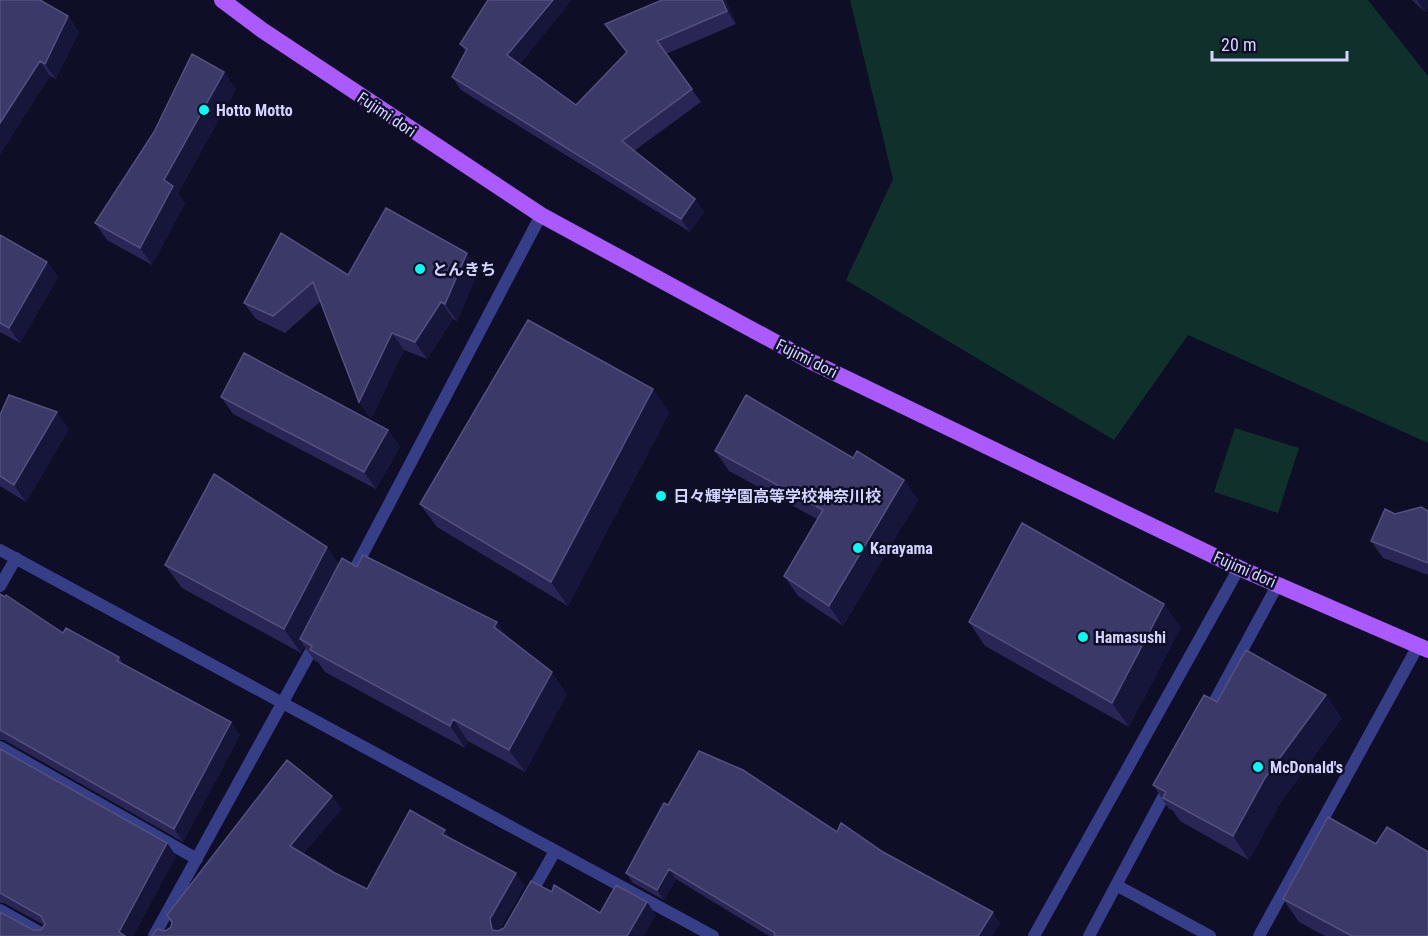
<svg xmlns="http://www.w3.org/2000/svg" width="1428" height="936" font-family="'Roboto Condensed','Noto Sans JP',sans-serif">
<style>
.green{fill:#10302b}
.lines{fill:none;stroke-linecap:round;stroke-linejoin:round}
.service{stroke:#363e87;stroke-width:12}
.minor{stroke:#363e87;stroke-width:12}
.primary{stroke:#aa5aff;stroke-width:16}
.wall{fill:#292655}
.shaded-wall{fill:#16153a}
.building{fill:#3b3967;stroke:#53517f;stroke-width:1.5}
.poi-dot{fill:#00fef3;stroke:#0e0e26;stroke-width:2}
.labels{text-anchor:middle;stroke-width:5;stroke-linejoin:round;paint-order:stroke}
.poi-label{font-size:16px;font-weight:bold;fill:#d3d4ff;stroke:#0e0e26;text-anchor:start}
.street-label{font-size:16px;fill:#d3d4ff;stroke:#0e0e26}
</style>
<rect width="100%" height="100%" fill="#0e0e26"/>
<path class="green" d="M 850,0 L 1368,0 L 1428,76 L 1428,443 L 1188,335 L 1114,440 L 846,280 L 893,179 Z
M 1235,428 L 1299,448 L 1278,513 L 1214,492 Z"/>
<g class="lines">
<path class="service" d="M 0,586 L 16,558
M 1207,715 L 1278,584
M 0,747 L 197,859
M 1116,885 L 1210,936
M 529,897 L 555,851
M 0,910 L 46,936
M 1089,936 L 1169,786
M 1259,936 L 1418,646"/>
<path class="minor" d="M 0,550 L 713,936
M 349,580 L 541,215
M 154,936 L 317,640
M 1034,936 L 1239,568"/>
<path class="primary" d="M 222,0 L 262,30 L 541,215 L 810,361 L 1239,568 L 1428,650"/>
</g>
<path class="wall" d="M 0,0 L 68,16 L 79,32 L 56,79 L 50,76 L 0,154 Z
M 726,0 L 736,24 L 666,54 L 701,102 L 634,151 L 695,199 L 704,212 L 690,232 L 461,90 L 452,77 L 466,52 L 460,44 L 520,64 L 576,105 L 627,53 L 605,24 Z
M 1412,0 L 1428,0 L 1425,12 Z
M 224,72 L 236,89 L 178,193 L 185,203 L 152,265 L 107,240 L 95,223 Z
M 281,233 L 348,275 L 467,253 L 479,270 L 457,321 L 453,319 L 427,359 L 404,350 L 371,419 L 359,402 L 320,302 L 285,333 L 256,319 L 244,303 Z
M 0,235 L 47,262 L 58,277 L 20,343 L 0,332 Z
M 653,389 L 669,413 L 568,606 L 437,527 L 420,504 Z
M 221,397 L 388,430 L 400,447 L 376,489 L 233,414 Z
M 0,415 L 69,429 L 26,502 L 0,486 Z
M 715,451 L 853,458 L 904,480 L 918,500 L 843,626 L 798,596 L 784,576 L 817,519 L 729,471 Z
M 1428,511 L 1428,575 L 1383,558 L 1371,541 L 1395,514 Z
M 339,564 L 357,567 L 497,622 L 507,637 L 567,694 L 525,772 L 468,741 L 465,748 L 325,672 L 318,662 L 315,661 L 304,646 L 301,653 L 182,588 L 165,565 Z
M 0,594 L 63,633 L 119,657 L 123,664 L 240,735 L 183,842 L 4,740 L 0,740 Z
M 969,622 L 1181,627 L 1129,727 L 985,646 Z
M 1217,702 L 1342,718 L 1281,802 L 1249,860 L 1180,821 L 1172,810 L 1169,809 L 1153,785 Z
M 0,749 L 167,843 L 176,856 L 133,936 L 33,930 L 41,930 L 44,925 L 4,903 L 0,903 Z
M 668,805 L 837,832 L 883,852 L 1000,923 L 992,936 L 769,936 L 676,879 L 664,900 L 633,883 L 626,873 Z
M 1283,899 L 1428,936 L 1325,936 L 1299,922 Z"/>
<path class="shaded-wall" d="M 553,0 L 572,0 L 517,68 L 507,55 Z
M 722,0 L 726,0 L 736,24 L 727,11 Z
M 1417,0 L 1428,0 L 1428,8 L 1425,12 Z
M 68,16 L 79,32 L 56,79 L 45,64 Z
M 40,61 L 50,76 L 0,154 L 0,123 Z
M 224,72 L 236,89 L 178,193 L 185,203 L 152,265 L 140,248 L 164,180 Z
M 695,199 L 704,212 L 690,232 L 681,219 Z
M 467,253 L 479,270 L 457,321 L 445,304 Z
M 47,262 L 58,277 L 20,343 L 9,328 Z
M 441,302 L 453,319 L 427,359 L 415,342 Z
M 392,333 L 404,350 L 371,419 L 359,402 Z
M 653,389 L 669,413 L 568,606 L 551,582 Z
M 57,412 L 69,429 L 26,502 L 14,485 Z
M 388,430 L 400,447 L 376,489 L 364,472 Z
M 904,480 L 918,500 L 843,626 L 829,606 Z
M 327,547 L 344,571 L 300,639 L 304,646 L 301,653 L 284,629 Z
M 1164,604 L 1181,627 L 1129,727 L 1112,703 Z
M 497,622 L 512,644 L 494,627 Z
M 552,672 L 567,694 L 525,772 L 509,750 Z
M 1326,695 L 1342,718 L 1281,802 L 1249,860 L 1233,836 L 1265,778 Z
M 453,719 L 468,741 L 465,748 L 450,726 Z
M 231,722 L 240,735 L 183,842 L 174,829 Z
M 332,796 L 342,809 L 299,859 L 290,846 Z
M 445,830 L 454,843 L 442,834 Z
M 167,843 L 176,856 L 133,936 L 122,936 L 119,932 Z
M 669,869 L 676,879 L 664,900 L 657,890 Z
M 516,873 L 525,886 L 499,932 L 492,930 L 490,919 Z
M 647,902 L 656,915 L 644,936 L 627,936 Z
M 993,912 L 1000,923 L 992,936 L 978,936 Z"/>
<path class="building" d="M 0,0 L 40,0 L 68,16 L 45,64 L 40,61 L 0,123 Z
M 488,0 L 553,0 L 507,55 L 576,105 L 627,52 L 605,24 L 662,0 L 722,0 L 727,11 L 657,41 L 692,89 L 622,141 L 695,199 L 681,219 L 452,77 L 467,49 L 460,44 Z
M 192,54 L 224,72 L 164,180 L 173,186 L 140,248 L 95,223 L 154,132 Z
M 386,208 L 467,253 L 445,304 L 441,302 L 415,342 L 392,333 L 359,402 L 313,282 L 273,316 L 244,303 L 281,233 L 348,275 Z
M 0,235 L 47,262 L 9,328 L 0,323 Z
M 528,320 L 653,389 L 551,582 L 420,504 Z
M 244,353 L 388,430 L 364,472 L 221,397 Z
M 9,395 L 57,412 L 14,485 L 0,476 L 0,415 Z
M 746,395 L 853,458 L 857,451 L 904,480 L 829,606 L 784,576 L 823,510 L 715,451 Z
M 214,474 L 327,547 L 284,629 L 165,565 Z
M 1421,507 L 1428,511 L 1428,563 L 1371,541 L 1385,509 L 1395,514 Z
M 1022,523 L 1164,604 L 1112,703 L 969,622 Z
M 363,555 L 497,622 L 494,627 L 552,672 L 509,750 L 453,719 L 450,726 L 310,650 L 312,646 L 300,639 L 342,558 L 357,567 Z
M 0,594 L 5,597 L 6,595 L 63,633 L 66,628 L 119,657 L 117,661 L 231,722 L 174,829 L 0,730 Z
M 1246,650 L 1326,695 L 1265,778 L 1233,836 L 1163,798 L 1166,792 L 1153,785 L 1204,695 L 1217,702 Z
M 0,749 L 167,843 L 119,932 L 125,936 L 0,936 L 0,912 L 33,930 L 41,930 L 45,924 L 41,916 L 0,893 Z
M 699,751 L 743,770 L 837,832 L 841,823 L 883,852 L 993,912 L 978,936 L 774,936 L 775,933 L 669,869 L 657,890 L 626,873 L 664,803 L 668,805 Z
M 287,760 L 332,796 L 290,846 L 335,873 L 367,889 L 410,810 L 445,830 L 442,834 L 516,873 L 490,919 L 492,930 L 498,931 L 504,928 L 531,881 L 552,892 L 554,885 L 600,913 L 616,885 L 647,902 L 627,936 L 152,936 L 157,929 L 165,931 L 171,927 L 172,922 L 167,915 Z
M 1328,817 L 1376,844 L 1387,827 L 1428,852 L 1428,936 L 1352,936 L 1283,899 Z"/>
<g class="poi-dot">
<circle cx="204" cy="110" r="6"/>
<circle cx="420" cy="269" r="6"/>
<circle cx="661" cy="496" r="6"/>
<circle cx="858" cy="548" r="6"/>
<circle cx="1083" cy="637" r="6"/>
<circle cx="1258" cy="767" r="6"/>
</g>
<g class="labels">
<g class="poi-label">
<text x="216" y="116">Hotto Motto</text>
<text x="432" y="275">とんきち</text>
<text x="673" y="502">日々輝学園高等学校神奈川校</text>
<text x="870" y="554">Karayama</text>
<text x="1095" y="643">Hamasushi</text>
<text x="1270" y="773">McDonald's</text>
</g>
<g class="street-label">
<text transform="translate(387 114) rotate(34)" y="6">Fujimi dori</text>
<text transform="translate(807 358) rotate(27)" y="6">Fujimi dori</text>
<text transform="translate(1245 569) rotate(24)" y="6">Fujimi dori</text>
</g>
</g>
<path d="M1212 51v9h135v-9" fill="none" stroke="#d3d4ff" stroke-width="3"/>
<text x="1221" y="51" font-size="18" fill="#d3d4ff" stroke="#0e0e26" stroke-width="4.5" paint-order="stroke">20 m</text>
</svg>
